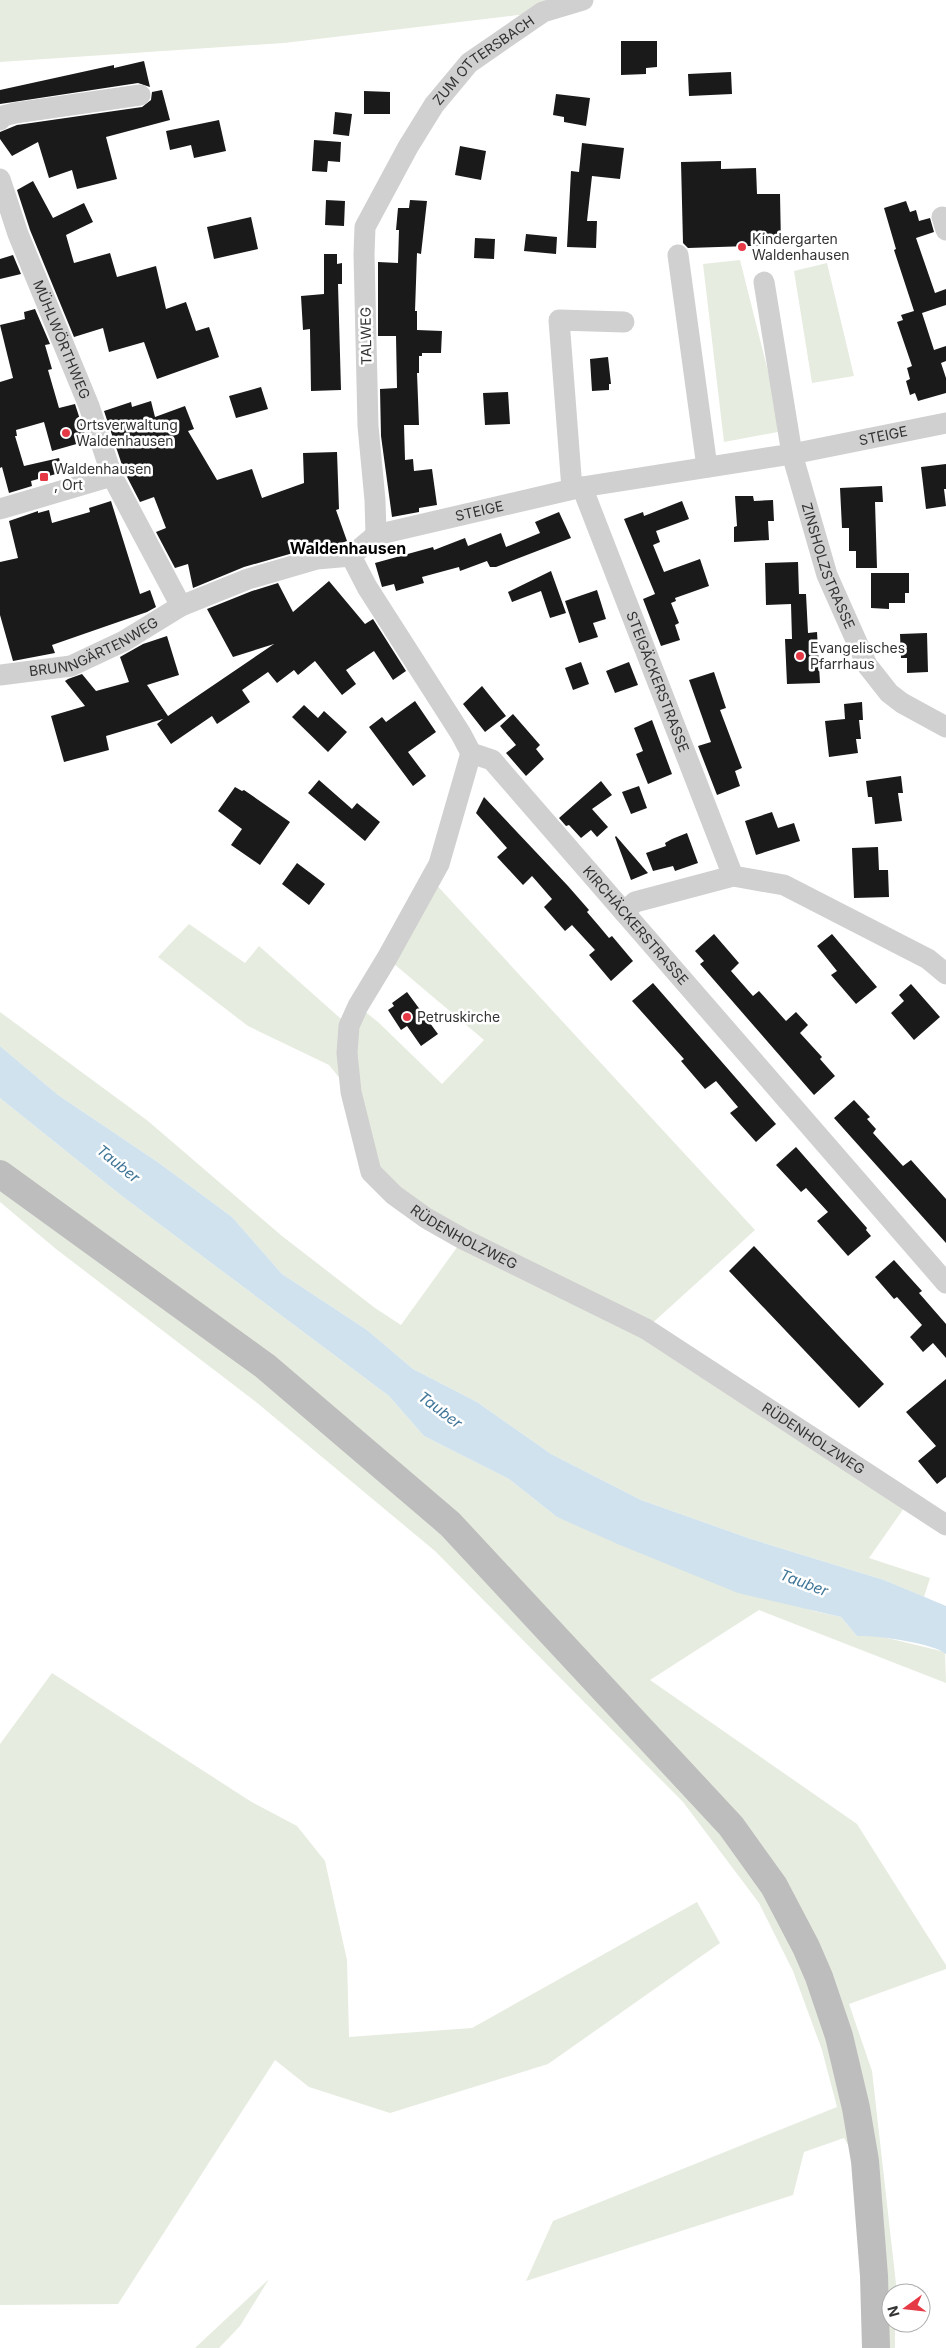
<svg xmlns="http://www.w3.org/2000/svg" width="946" height="2348" font-family="Inter,sans-serif">
<style>
.green{fill:#e6ecdf}
.water{fill:#cfe2ee}
.building{fill:#1a1a1a}
.lines{fill:none;stroke-linecap:round;stroke-linejoin:round}
.minor{stroke:#d0d0d0;stroke-width:21}
.secondary{stroke:#bdbdbd;stroke-width:28}
.poi-dot{fill:#e63946;stroke:#fff;stroke-width:2}
.labels{text-anchor:middle;stroke-width:5;stroke-linejoin:round;paint-order:stroke}
.street-label{font-size:14px;fill:#333;stroke:#fff}
.poi-label{font-size:14px;fill:#333;stroke:#fff;text-anchor:start}
.water-label{font-size:15px;font-style:italic;fill:#3f7597;stroke:#fff}
.quarter-label{font-size:16px;font-weight:bold;fill:#000;stroke:#fff}
</style>
<rect width="100%" height="100%" fill="#fff"/>
<path class="green" d="M 0,0 L 583,0 L 543,12 L 284,43 L 0,62 Z
M 740,260 L 783,431 L 724,442 L 703,264 Z
M 827,263 L 854,376 L 812,383 L 794,271 Z
M 431,879 L 755,1230 L 647,1328 L 909,1501 L 869,1558 L 930,1578 L 924,1597 L 884,1580 L 751,1539 L 641,1500 L 551,1454 L 477,1402 L 413,1369 L 367,1330 L 282,1274 L 232,1217 L 159,1163 L 58,1095 L 0,1046 L 0,1012 L 148,1121 L 282,1236 L 375,1308 L 401,1325 L 463,1239 L 371,1172 L 351,1092 L 329,1065 L 248,1026 L 158,957 L 189,924 L 245,963 L 259,946 L 349,1026 L 358,1006 L 378,1022 L 442,1084 L 484,1040 L 387,958 Z
M 0,1098 L 122,1196 L 389,1396 L 424,1436 L 509,1479 L 557,1517 L 814,1611 L 841,1617 L 857,1636 L 875,1635 L 945,1652 L 946,1683 L 759,1610 L 650,1680 L 857,1824 L 946,1965 L 946,1969 L 849,2004 L 872,2071 L 896,2284 L 896,2293 L 891,2293 L 891,2323 L 895,2323 L 895,2348 L 868,2348 L 858,2161 L 844,2138 L 804,2152 L 793,2195 L 526,2281 L 553,2221 L 837,2107 L 822,2050 L 793,1971 L 759,1903 L 683,1802 L 435,1551 L 256,1402 L 56,1249 L 0,1202 Z
M 52,1673 L 250,1801 L 297,1826 L 325,1861 L 347,1960 L 349,2037 L 472,2028 L 697,1902 L 720,1943 L 548,2064 L 390,2113 L 309,2087 L 275,2060 L 118,2304 L 0,2305 L 0,1744 Z
M 269,2279 L 240,2326 L 219,2348 L 195,2348 Z"/>
<path class="water" d="M 0,1046 L 58,1095 L 159,1163 L 232,1217 L 282,1274 L 367,1330 L 413,1369 L 477,1402 L 551,1454 L 641,1500 L 751,1539 L 884,1580 L 946,1606 L 946,1654 C 934,1643 875,1635 857,1636 L 841,1617 L 738,1593 L 620,1545 L 557,1517 L 509,1479 L 424,1436 L 389,1396 L 122,1196 L 0,1098 Z"/>
<path class="building" d="M 621,41 L 657,41 L 657,67 L 646,68 L 646,74 L 621,75 Z
M 144,61 L 150,87 L 138,83 L 0,104 L 0,90 L 114,65 L 114,68 Z
M 731,72 L 732,94 L 689,96 L 688,74 Z
M 162,90 L 170,120 L 106,137 L 117,179 L 77,189 L 72,170 L 49,178 L 38,142 L 12,156 L 0,139 L 0,132 L 17,125 L 142,107 L 151,100 L 152,92 Z
M 364,91 L 390,92 L 390,114 L 364,114 Z
M 556,94 L 590,98 L 586,126 L 564,122 L 564,117 L 553,115 Z
M 335,112 L 352,114 L 349,136 L 333,134 Z
M 219,120 L 226,151 L 194,158 L 191,145 L 170,150 L 166,131 Z
M 314,140 L 341,142 L 340,162 L 328,161 L 327,172 L 312,171 Z
M 582,143 L 624,148 L 620,179 L 592,176 L 587,221 L 597,221 L 596,248 L 567,247 L 571,171 L 579,172 Z
M 460,146 L 486,151 L 481,180 L 455,175 Z
M 721,161 L 721,169 L 756,168 L 757,194 L 780,194 L 781,245 L 688,248 L 683,243 L 681,162 Z
M 33,181 L 53,218 L 84,203 L 93,222 L 66,235 L 74,263 L 110,253 L 117,277 L 156,266 L 166,309 L 186,302 L 196,331 L 209,327 L 219,357 L 157,379 L 144,342 L 109,352 L 103,328 L 74,337 L 30,230 L 17,190 Z
M 326,200 L 345,201 L 344,226 L 325,225 Z
M 410,200 L 427,201 L 421,254 L 417,253 L 415,311 L 417,311 L 417,330 L 442,331 L 441,353 L 422,353 L 422,356 L 419,356 L 419,373 L 417,373 L 419,425 L 404,425 L 405,460 L 413,459 L 414,471 L 432,469 L 437,505 L 419,508 L 419,512 L 392,517 L 381,436 L 380,389 L 397,388 L 396,336 L 378,336 L 378,262 L 398,263 L 399,230 L 396,230 L 398,208 L 409,208 Z
M 906,201 L 910,212 L 916,210 L 919,221 L 930,218 L 934,232 L 916,238 L 935,293 L 946,289 L 946,305 L 922,313 L 934,350 L 946,346 L 946,361 L 941,363 L 946,378 L 946,393 L 918,401 L 915,393 L 910,395 L 906,381 L 910,379 L 907,368 L 912,366 L 897,322 L 903,320 L 901,315 L 914,311 L 894,250 L 896,249 L 884,208 Z
M 251,217 L 258,249 L 214,259 L 207,227 Z
M 526,234 L 557,237 L 556,254 L 524,251 Z
M 475,238 L 495,239 L 494,259 L 474,258 Z
M 324,254 L 337,254 L 337,264 L 342,263 L 342,284 L 338,284 L 341,390 L 311,391 L 310,329 L 303,330 L 301,296 L 324,294 Z
M 13,255 L 21,274 L 0,279 L 0,259 Z
M 35,309 L 50,344 L 45,345 L 52,369 L 48,370 L 59,408 L 75,404 L 87,441 L 52,451 L 44,422 L 16,430 L 17,436 L 15,436 L 24,466 L 59,458 L 63,472 L 31,481 L 32,486 L 9,493 L 2,467 L 0,468 L 0,382 L 13,378 L 0,325 L 25,319 L 24,312 Z
M 608,357 L 611,384 L 609,384 L 609,390 L 592,391 L 590,359 Z
M 261,387 L 268,409 L 236,418 L 229,396 Z
M 508,392 L 510,424 L 485,425 L 483,393 Z
M 151,401 L 155,417 L 185,406 L 194,429 L 188,431 L 217,480 L 252,469 L 262,498 L 304,483 L 303,453 L 337,452 L 339,509 L 336,510 L 347,541 L 336,545 L 314,547 L 244,567 L 193,588 L 188,564 L 175,568 L 156,532 L 166,528 L 154,497 L 140,502 L 124,471 L 104,411 L 131,402 L 132,407 Z
M 946,464 L 946,489 L 944,489 L 946,506 L 926,509 L 921,467 Z
M 882,486 L 883,502 L 875,502 L 877,568 L 856,568 L 856,551 L 849,551 L 849,528 L 842,528 L 840,488 Z
M 735,496 L 753,496 L 754,501 L 773,500 L 774,521 L 768,521 L 769,540 L 734,542 L 734,527 L 737,526 Z
M 111,501 L 140,594 L 150,590 L 156,607 L 147,612 L 52,645 L 55,653 L 13,661 L 0,615 L 0,562 L 18,558 L 9,521 L 38,511 L 38,513 L 49,510 L 52,523 L 90,512 L 89,508 Z
M 682,501 L 689,519 L 656,531 L 660,542 L 653,545 L 664,572 L 700,559 L 709,586 L 675,598 L 676,601 L 671,603 L 679,623 L 675,625 L 680,640 L 661,646 L 643,599 L 655,594 L 624,519 L 643,512 L 644,516 Z
M 559,512 L 571,538 L 496,567 L 490,567 L 487,561 L 460,571 L 459,567 L 422,577 L 424,583 L 396,591 L 394,584 L 382,587 L 375,563 L 433,547 L 434,550 L 465,538 L 468,546 L 501,533 L 506,547 L 540,533 L 535,522 Z
M 798,562 L 799,594 L 806,594 L 808,633 L 817,632 L 820,683 L 787,684 L 785,639 L 792,639 L 791,604 L 766,605 L 765,563 Z
M 551,571 L 566,613 L 550,618 L 541,591 L 512,602 L 508,592 Z
M 871,573 L 909,573 L 909,593 L 905,593 L 905,603 L 889,603 L 889,609 L 871,608 Z
M 329,581 L 365,624 L 373,619 L 406,671 L 393,680 L 374,651 L 346,670 L 356,684 L 342,695 L 315,661 L 298,675 L 294,670 L 277,683 L 268,672 L 242,690 L 250,702 L 217,724 L 212,716 L 171,744 L 157,724 L 163,719 L 106,736 L 109,750 L 64,762 L 51,716 L 85,706 L 65,681 L 68,679 L 82,674 L 96,691 L 129,682 L 120,657 L 143,644 L 167,636 L 179,675 L 147,685 L 168,716 L 274,644 L 233,657 L 207,609 L 252,591 L 278,583 L 293,612 Z
M 597,590 L 606,619 L 593,623 L 598,637 L 579,643 L 565,601 Z
M 927,633 L 928,672 L 907,673 L 907,658 L 901,658 L 900,634 Z
M 581,662 L 589,684 L 573,690 L 565,668 Z
M 629,662 L 638,685 L 615,693 L 606,671 Z
M 714,672 L 726,708 L 720,710 L 742,768 L 735,771 L 740,786 L 717,795 L 698,746 L 711,742 L 689,680 Z
M 482,686 L 506,716 L 485,732 L 463,704 Z
M 415,701 L 436,732 L 408,752 L 426,776 L 413,786 L 369,727 L 382,717 L 386,722 Z
M 862,702 L 863,720 L 859,720 L 861,739 L 856,739 L 858,753 L 829,757 L 825,721 L 845,719 L 844,704 Z
M 304,705 L 318,718 L 324,711 L 347,732 L 328,752 L 292,717 Z
M 513,714 L 540,745 L 536,749 L 544,759 L 526,776 L 506,753 L 516,745 L 500,726 Z
M 652,720 L 672,774 L 648,784 L 636,754 L 643,751 L 634,728 Z
M 901,776 L 903,793 L 898,793 L 902,821 L 875,824 L 872,797 L 868,797 L 866,781 Z
M 319,780 L 352,809 L 357,803 L 380,822 L 365,841 L 308,793 Z
M 601,781 L 612,795 L 592,809 L 608,827 L 597,837 L 591,830 L 581,838 L 569,825 L 566,826 L 559,818 Z
M 639,786 L 647,808 L 631,814 L 622,792 Z
M 235,787 L 242,791 L 244,790 L 290,822 L 260,865 L 231,845 L 242,829 L 218,811 Z
M 484,797 L 568,886 L 589,910 L 587,912 L 599,926 L 609,938 L 612,936 L 633,961 L 611,981 L 589,955 L 595,950 L 572,925 L 565,931 L 544,907 L 552,899 L 532,876 L 523,885 L 497,857 L 507,848 L 476,813 Z
M 772,812 L 778,828 L 794,823 L 800,841 L 756,855 L 745,821 Z
M 687,833 L 698,863 L 675,871 L 673,866 L 653,871 L 646,853 L 666,846 L 665,843 L 672,839 Z
M 616,836 L 648,873 L 631,880 L 615,837 Z
M 878,847 L 879,870 L 888,870 L 889,897 L 854,898 L 852,848 Z
M 297,863 L 325,884 L 309,905 L 282,884 Z
M 714,934 L 739,963 L 731,971 L 753,996 L 759,991 L 786,1021 L 796,1012 L 808,1025 L 800,1033 L 822,1057 L 820,1059 L 835,1076 L 814,1095 L 700,964 L 704,961 L 695,951 Z
M 832,934 L 877,987 L 856,1004 L 831,975 L 837,971 L 817,946 Z
M 653,983 L 776,1124 L 756,1142 L 730,1113 L 738,1107 L 716,1081 L 705,1089 L 681,1061 L 684,1059 L 632,1001 Z
M 911,984 L 940,1017 L 914,1040 L 891,1013 L 904,1001 L 899,995 Z
M 407,992 L 438,1034 L 421,1046 L 407,1026 L 401,1030 L 388,1010 L 394,1006 L 392,1003 Z
M 854,1100 L 870,1117 L 867,1119 L 876,1129 L 873,1133 L 903,1166 L 911,1160 L 946,1199 L 946,1243 L 834,1118 Z
M 796,1147 L 867,1228 L 866,1230 L 871,1236 L 848,1256 L 817,1221 L 828,1212 L 806,1188 L 801,1192 L 776,1165 Z
M 754,1246 L 884,1384 L 859,1408 L 729,1271 Z
M 894,1260 L 922,1291 L 919,1293 L 946,1324 L 946,1358 L 933,1343 L 923,1352 L 910,1337 L 922,1325 L 897,1297 L 894,1299 L 875,1277 Z
M 946,1379 L 946,1477 L 937,1484 L 918,1461 L 936,1446 L 906,1412 Z"/>
<g class="lines">
<g class="minor">
<path d="M 0,120 L 3,116 L 15,113 L 140,95"/>
<path id="s1" d="M 0,179 L 18,234 L 89,406 L 112,476 L 181,606"/>
<path d="M 942,217 L 946,230"/>
<path d="M 678,255 L 707,467"/>
<path id="s2" d="M 764,282 L 792,454 L 827,575 L 867,665 L 889,693 L 902,703 L 946,727"/>
<path id="s3" d="M 582,487 L 733,876 L 784,885 L 928,959 L 946,974"/>
<path d="M 572,489 L 559,320 L 624,322"/>
<path d="M 0,509 L 112,476"/>
<path id="s4" d="M 376,535 L 375,500 L 368,426 L 364,254 L 365,227 L 408,147 L 434,105 L 469,63 L 543,12 L 583,0"/>
<path id="s5" d="M 351,556 L 367,587 L 461,734 L 471,753 L 492,760 L 946,1283"/>
<path id="s6" d="M 0,675 L 71,666 L 124,641 L 181,606 L 248,579 L 317,559 L 351,556 L 376,535 L 582,487 L 792,454 L 946,423"/>
<path id="s7" d="M 471,753 L 439,864 L 387,958 L 358,1006 L 349,1026 L 347,1053 L 351,1092 L 371,1172 L 394,1195 L 426,1218 L 463,1239 L 646,1329 L 946,1525"/>
<path d="M 624,912 L 635,902 L 733,876"/>
</g>
<path class="secondary" d="M 0,1174 L 265,1366 L 450,1524 L 731,1826 L 774,1886 L 806,1947 L 819,1977 L 839,2036 L 856,2108 L 865,2161 L 874,2276 L 876,2348"/>
</g>
<g class="poi-dot">
<circle cx="742" cy="247" r="5"/>
<circle cx="66" cy="433" r="5"/>
<rect x="39" y="472" width="10" height="10" rx="2.5"/>
<circle cx="800" cy="656" r="5"/>
<circle cx="407" cy="1017" r="5"/>
</g>
<g class="labels">
<g class="street-label">
<text dy="5" stroke="none"><textPath href="#s4" startOffset="516">ZUM OTTERSBACH</textPath></text>
<text transform="translate(366 336) rotate(-91)" y="5">TALWEG</text>
<text dy="5" stroke="none"><textPath href="#s1" startOffset="172">MÜHLWÖRTHWEG</textPath></text>
<text dy="5" stroke="none"><textPath href="#s6" startOffset="925">STEIGE</textPath></text>
<text dy="5" stroke="none"><textPath href="#s6" startOffset="514">STEIGE</textPath></text>
<text dy="5" stroke="none"><textPath href="#s2" startOffset="292">ZINSHOLZSTRASSE</textPath></text>
<text dy="5" stroke="none"><textPath href="#s6" startOffset="99">BRUNNGÄRTENWEG</textPath></text>
<text dy="5" stroke="none"><textPath href="#s3" startOffset="209">STEIGÄCKERSTRASSE</textPath></text>
<text dy="5" stroke="none"><textPath href="#s5" startOffset="472">KIRCHÄCKERSTRASSE</textPath></text>
<text dy="5" stroke="none"><textPath href="#s7" startOffset="564">RÜDENHOLZWEG</textPath></text>
<text dy="5" stroke="none"><textPath href="#s7" startOffset="968">RÜDENHOLZWEG</textPath></text>
</g>
<g class="poi-label">
<text x="752" y="244">Kindergarten<tspan x="752" dy="16">Waldenhausen</tspan></text>
<text x="76" y="430">Ortsverwaltung<tspan x="76" dy="16">Waldenhausen</tspan></text>
<text x="54" y="474">Waldenhausen<tspan x="54" dy="16">, Ort</tspan></text>
<text x="810" y="653">Evangelisches<tspan x="810" dy="16">Pfarrhaus</tspan></text>
<text x="417" y="1022">Petruskirche</text>
</g>
<g class="water-label">
<text transform="translate(118 1164) rotate(39)" y="5">Tauber</text>
<text transform="translate(440 1410) rotate(37)" y="5">Tauber</text>
<text transform="translate(804 1583) rotate(21)" y="5">Tauber</text>
</g>
<g class="quarter-label">
<text x="348" y="554">Waldenhausen</text>
</g>
</g>
<g transform="translate(906 2308) rotate(255)"><circle r="24" fill="#ffffff" stroke="#adadad"/>
<path d="M0-4L9 19L0 12L-9 19Z" fill="#e63946"/>
<text y="-8" font-size="14" font-weight="bold" text-anchor="middle" fill="#333333">N</text>
</g>
</svg>
